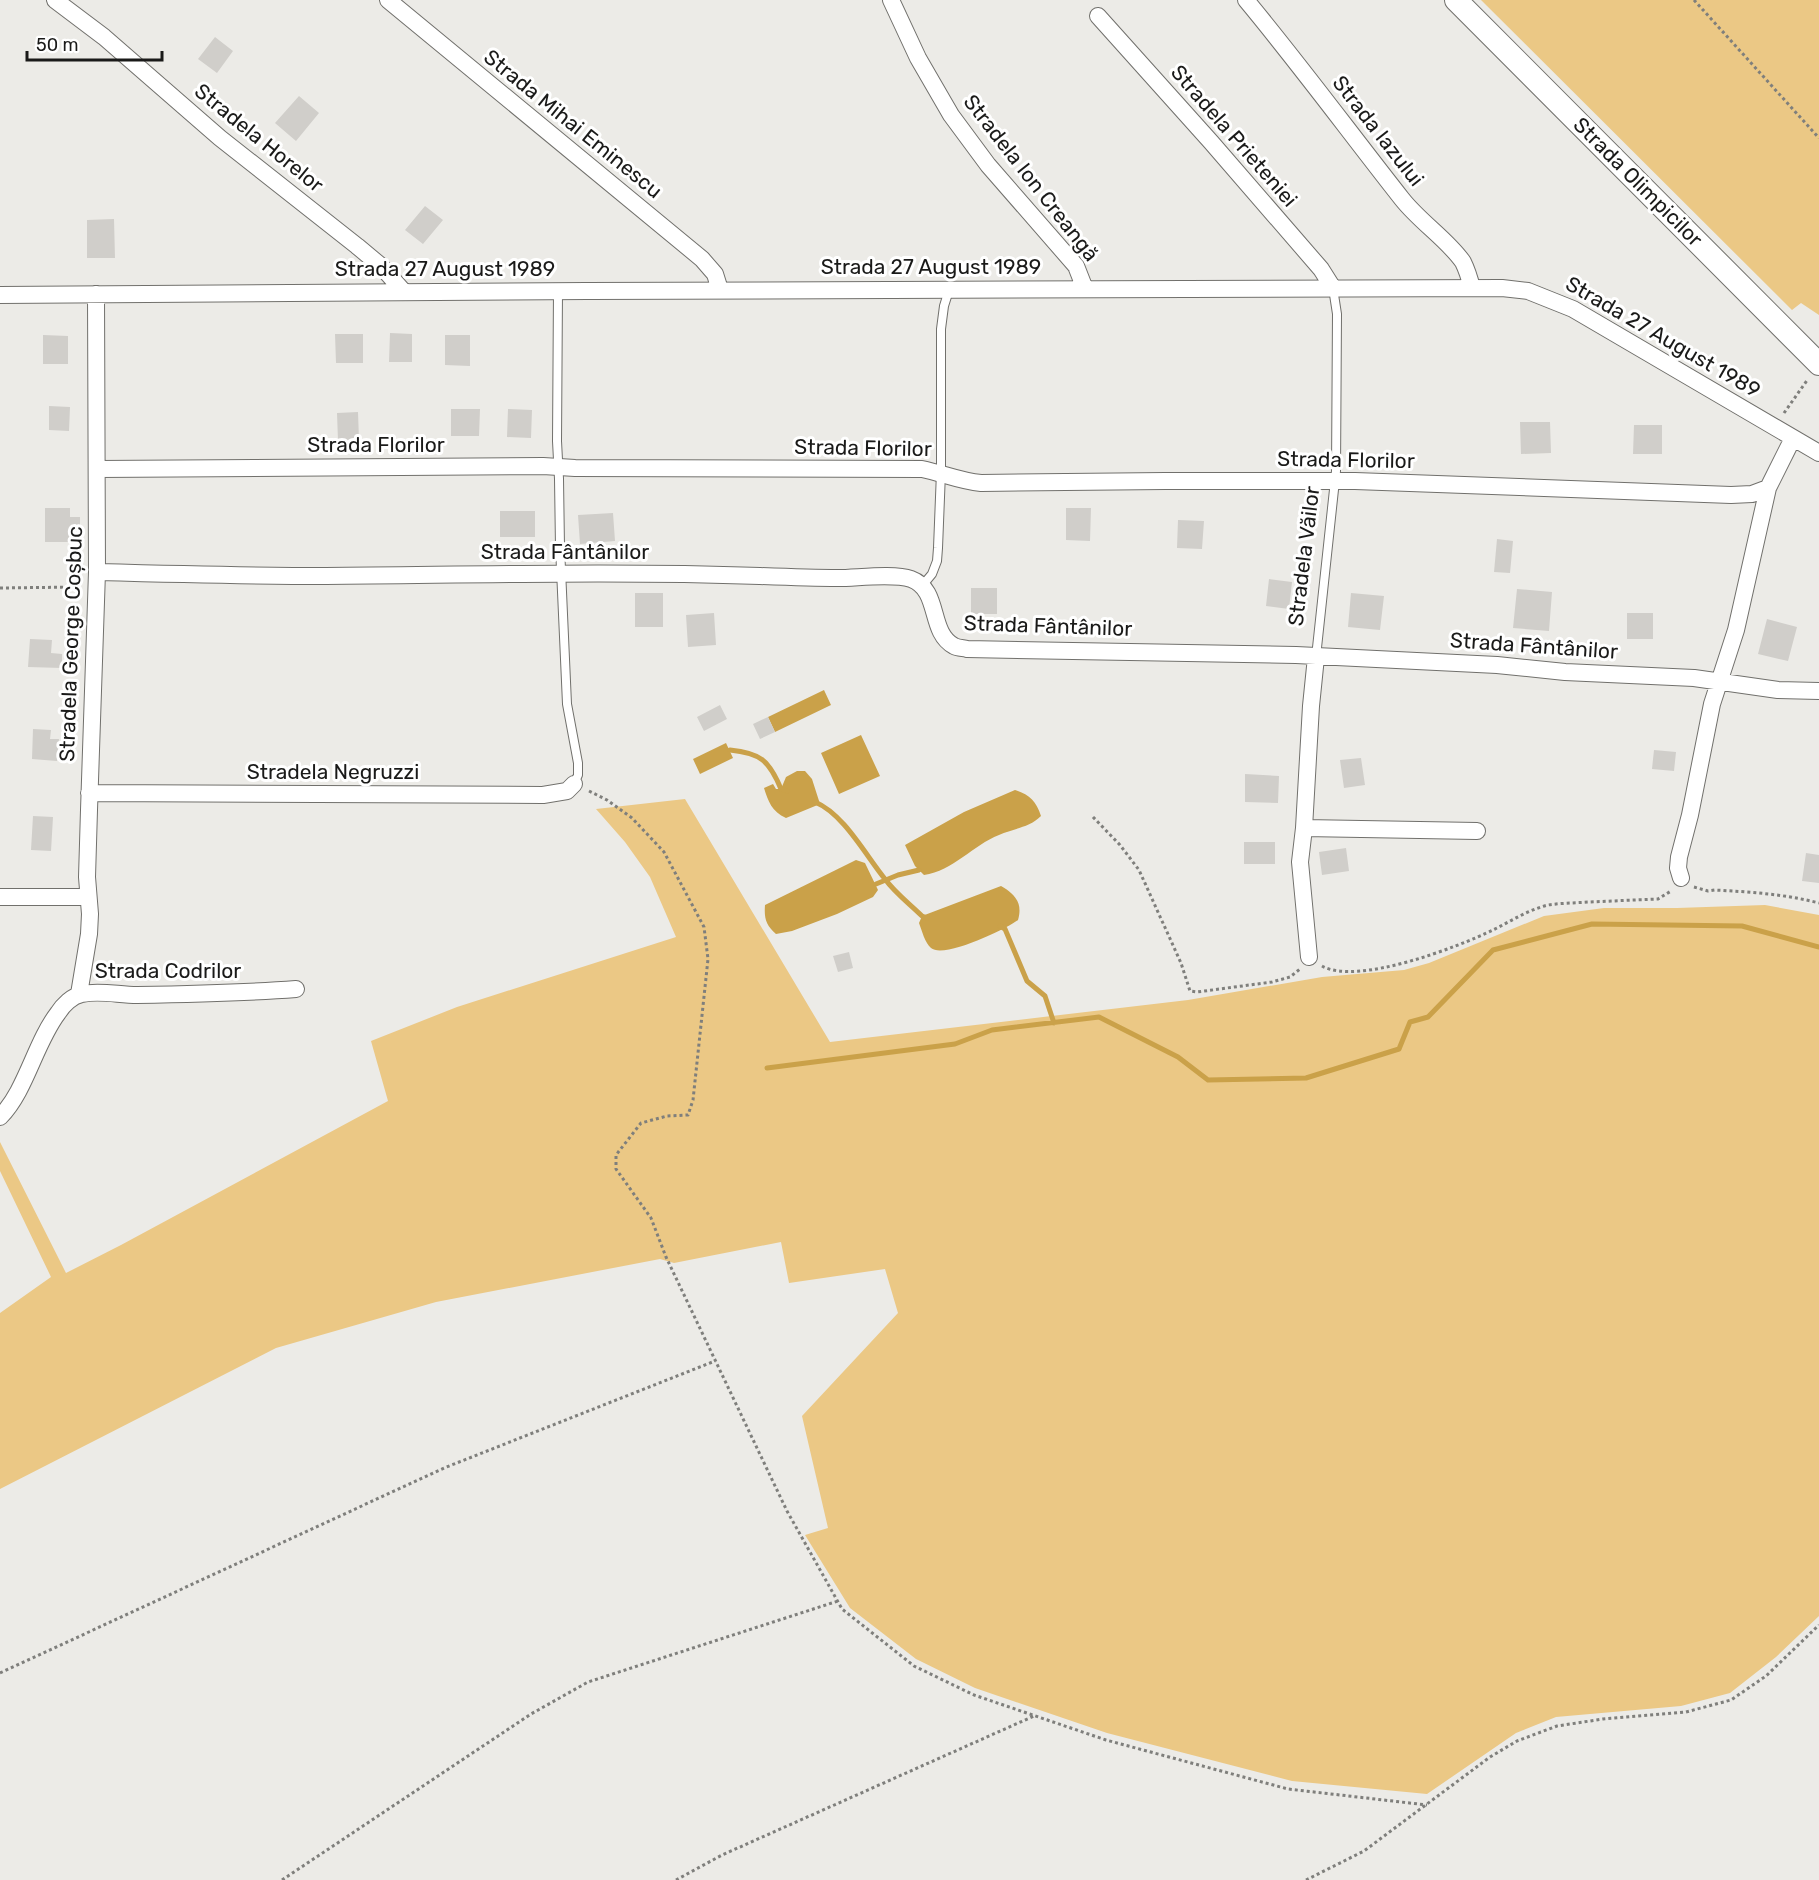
<svg xmlns="http://www.w3.org/2000/svg" width="1819" height="1880" font-family="Rubik,sans-serif">
<style>
.green{fill:#ebc885}
.water{fill:#caa149}
.lines{fill:none;stroke-linecap:round;stroke-linejoin:round}
.stream{stroke:#caa149;stroke-width:5}
.building{fill:#d0ceca}
.lane-casing{stroke:#71706c;stroke-width:10}
.street-casing{stroke:#71706c;stroke-width:18}
.secondary-casing{stroke:#71706c;stroke-width:24}
.path{stroke:#7f7f7c;stroke-width:3;stroke-dasharray:3 3;stroke-linecap:butt}
.lane{stroke:#fff;stroke-width:8}
.street{stroke:#fff;stroke-width:16}
.secondary{stroke:#fff;stroke-width:22}
.labels{text-anchor:middle;stroke-width:6;stroke-linejoin:round;paint-order:stroke}
.street-label{font-size:21px;fill:#1a1a19;stroke:#fff}
</style>
<rect width="100%" height="100%" fill="#ecebe7"/>
<path class="green" d="M 1481,0 L 1819,0 L 1819,315 L 1801,303 L 1792,310 Z
M 685,799 L 830,1042 L 1188,1000 L 1322,977 L 1404,970 L 1429,963 L 1544,916 L 1604,908 L 1677,908 L 1765,905 L 1819,915 L 1819,1616 L 1776,1657 L 1730,1693 L 1681,1706 L 1556,1717 L 1516,1733 L 1427,1794 L 1292,1781 L 1107,1733 L 975,1688 L 916,1659 L 850,1608 L 805,1535 L 828,1528 L 802,1416 L 898,1313 L 885,1269 L 789,1283 L 781,1242 L 674,1263 L 660,1259 L 436,1302 L 276,1348 L 0,1489 L 0,1313 L 51,1277 L 0,1171 L 0,1142 L 66,1273 L 121,1245 L 388,1101 L 371,1041 L 457,1007 L 676,937 L 650,877 L 625,842 L 596,809 Z"/>
<path class="water" d="M 824,690 L 831,705 L 775,732 L 768,717 Z
M 861,735 L 880,776 L 839,794 L 821,753 Z
M 726,743 L 733,758 L 700,774 L 693,759 Z
M 797,771 L 805,771 L 812,779 L 820,804 L 786,818 C 772,812 768,801 764,788 L 773,784 L 776,789 L 781,789 L 786,777 Z
M 1015,790 C 1030,795 1036,801 1041,816 C 1029,828 1014,828 999,835 C 973,845 953,871 924,875 L 915,866 L 905,845 L 964,812 Z
M 856,860 L 865,863 L 878,890 L 873,897 L 837,914 L 792,931 L 776,934 C 766,925 764,919 765,905 Z
M 1001,886 C 1015,894 1023,903 1018,920 C 1006,929 944,959 931,948 C 925,943 922,931 919,923 L 922,916 Z"/>
<g class="lines">
<path class="stream" d="M 730,750 C 760,753 769,760 781,789 L 787,791
M 815,802 C 844,814 866,856 885,879 C 895,893 910,904 922,916 L 927,918
M 876,884 L 898,875 L 919,870
M 1000,926 L 1005,929 L 1027,981 L 1045,996 L 1054,1023
M 767,1068 L 955,1044 L 992,1030 L 1099,1017 L 1178,1057 L 1208,1080 L 1306,1078 L 1399,1049 L 1410,1022 L 1428,1017 L 1493,950 L 1592,924 L 1742,926 L 1819,947"/>
</g>
<path class="building" d="M 215,37 L 233,51 L 217,73 L 198,59 Z
M 299,96 L 319,113 L 296,141 L 275,123 Z
M 425,206 L 443,220 L 423,244 L 405,230 Z
M 114,219 L 115,258 L 87,258 L 87,220 Z
M 390,333 L 412,334 L 412,362 L 389,362 Z
M 335,334 L 363,334 L 363,363 L 336,363 Z
M 43,335 L 68,336 L 68,364 L 43,364 Z
M 445,335 L 470,335 L 470,366 L 445,365 Z
M 49,406 L 70,407 L 69,431 L 49,430 Z
M 451,409 L 480,409 L 479,436 L 451,436 Z
M 508,409 L 532,410 L 531,438 L 507,437 Z
M 358,412 L 359,440 L 338,441 L 337,413 Z
M 1520,422 L 1550,422 L 1551,453 L 1521,454 Z
M 1634,425 L 1662,425 L 1662,454 L 1633,454 Z
M 45,508 L 70,508 L 70,517 L 80,517 L 80,542 L 45,542 Z
M 1066,508 L 1091,508 L 1090,541 L 1066,540 Z
M 500,511 L 535,511 L 535,537 L 500,537 Z
M 613,513 L 615,541 L 580,544 L 578,515 Z
M 1178,520 L 1204,521 L 1202,549 L 1177,548 Z
M 1497,539 L 1513,541 L 1510,573 L 1494,572 Z
M 1269,579 L 1292,582 L 1289,609 L 1266,606 Z
M 971,588 L 997,588 L 997,614 L 971,614 Z
M 1517,589 L 1552,592 L 1549,631 L 1513,628 Z
M 635,593 L 663,593 L 663,627 L 635,627 Z
M 1351,593 L 1384,596 L 1380,630 L 1348,627 Z
M 714,613 L 716,645 L 688,647 L 686,615 Z
M 1627,613 L 1653,613 L 1653,639 L 1627,639 Z
M 1767,619 L 1797,627 L 1788,661 L 1758,654 Z
M 30,639 L 52,640 L 51,653 L 62,654 L 62,668 L 28,667 Z
M 720,705 L 727,719 L 704,731 L 697,717 Z
M 768,717 L 775,732 L 760,739 L 753,724 Z
M 33,729 L 51,730 L 50,739 L 59,739 L 57,761 L 32,759 Z
M 1654,750 L 1676,752 L 1674,771 L 1652,769 Z
M 1361,758 L 1365,785 L 1344,788 L 1340,760 Z
M 1245,774 L 1279,776 L 1278,803 L 1245,802 Z
M 33,816 L 53,817 L 51,851 L 31,850 Z
M 1244,842 L 1275,842 L 1275,864 L 1244,864 Z
M 1346,848 L 1349,871 L 1322,875 L 1319,852 Z
M 1806,853 L 1819,855 L 1819,883 L 1802,881 Z
M 849,952 L 853,968 L 838,972 L 833,956 Z"/>
<g class="lines">
<defs>
<path id="lane" d="M 558,291 L 557,441 L 559,479 L 560,547 L 567,704 L 578,763 L 578,775 L 574,784
M 922,586 L 932,574 L 937,561 L 938,548 L 941,472 L 941,329 L 944,306 L 949,290
M 1316,657 L 1336,471 L 1337,314 L 1333,288"/>
<path id="street" d="M 55,0 L 104,37 L 220,138 L 357,246 L 381,266 L 404,292
M 388,0 L 702,259 L 715,274 L 720,290
M 891,0 L 918,58 L 951,115 L 988,165 L 1076,266 L 1085,289
M 1246,0 C 1300,65 1350,133 1402,199 C 1420,222 1448,240 1463,262 C 1467,270 1470,280 1472,288
M 1098,16 L 1211,142 L 1321,269 L 1333,288
M 0,295 L 587,291 L 1502,288 L 1528,291 L 1573,309 L 1819,453
M 98,469 L 543,466 L 575,468 L 922,469 C 942,473 960,481 981,483 L 1165,481 L 1355,481 L 1731,495 L 1752,494 L 1768,488
M 97,572 C 173,574 250,576 326,576 C 471,575 615,571 760,576 C 786,577 812,578 838,578 C 857,578 894,573 911,579 C 941,590 928,632 954,646 C 958,648 963,648 967,649 L 1296,655 L 1497,665 L 1565,672 L 1694,678 L 1778,690 L 1819,691
M 89,793 L 543,795 L 567,791 L 574,784
M 1304,828 L 1477,831
M 1681,878 L 1678,868 L 1679,857 L 1690,815 L 1712,704 L 1736,630 L 1768,488 L 1793,438
M 0,897 L 88,897
M 1309,957 L 1300,862 L 1304,828 L 1311,706 L 1316,657
M 79,994 L 89,934 L 90,914 L 87,877 L 89,810 L 97,572 L 96,294
M 0,1117 C 26,1091 35,1043 58,1013 C 63,1005 72,996 82,994 C 99,990 119,995 137,995 C 190,994 243,993 296,989"/>
<path id="secondary" d="M 1456,0 L 1819,364"/>
</defs>
<use href="#lane" class="lane-casing"/>
<use href="#street" class="street-casing"/>
<use href="#secondary" class="secondary-casing"/>
<path class="path" d="M 1694,0 L 1819,138
M 1784,413 L 1808,379
M 0,588 L 79,587
M 589,791 L 607,800 L 632,818 L 664,852 L 704,927 L 708,959 L 693,1100 L 688,1115 L 667,1116 L 641,1123 L 616,1155 L 616,1169 L 651,1218 L 666,1257 L 787,1511 L 842,1609 L 914,1666 L 974,1695 L 1106,1740 L 1288,1789 L 1427,1805
M 1093,817 L 1120,845 L 1139,870 L 1181,963 L 1190,991 L 1197,992 L 1272,982 L 1290,977 L 1300,969
M 1694,887 L 1708,891 L 1715,890 C 1751,892 1784,894 1819,903
M 1322,966 C 1357,986 1458,947 1493,930 C 1511,921 1528,910 1548,905 C 1561,903 1575,903 1589,902 C 1612,901 1635,900 1658,899 L 1671,891
M 0,1673 L 444,1468 L 715,1361
M 282,1880 L 531,1714 L 588,1682 L 838,1601
M 676,1880 L 722,1855 L 1034,1716
M 1306,1880 L 1364,1851 L 1490,1757 L 1517,1741 L 1557,1726 L 1603,1719 L 1686,1712 L 1731,1700 L 1766,1676 L 1819,1625"/>
<use href="#lane" class="lane"/>
<use href="#street" class="street"/>
<use href="#secondary" class="secondary"/>
</g>
<g class="labels">
<g class="street-label">
<text transform="translate(573 124) rotate(39)" y="7">Strada Mihai Eminescu</text>
<text transform="translate(1378 131) rotate(52)" y="7">Strada Iazului</text>
<text transform="translate(1234 136) rotate(49)" y="7">Stradela Prieteniei</text>
<text transform="translate(259 138) rotate(39)" y="7">Stradela Horelor</text>
<text transform="translate(1031 178) rotate(52)" y="7">Stradela Ion Creangă</text>
<text transform="translate(1638 182) rotate(45)" y="7">Strada Olimpicilor</text>
<text x="931" y="274">Strada 27 August 1989</text>
<text x="445" y="276">Strada 27 August 1989</text>
<text transform="translate(1663 337) rotate(30)" y="7">Strada 27 August 1989</text>
<text x="376" y="452">Strada Florilor</text>
<text transform="translate(863 448) rotate(1)" y="7">Strada Florilor</text>
<text transform="translate(1346 460) rotate(1)" y="7">Strada Florilor</text>
<text x="565" y="559">Strada Fântânilor</text>
<text transform="translate(1304 556) rotate(-83)" y="7">Stradela Văilor</text>
<text transform="translate(1048 626) rotate(2)" y="7">Strada Fântânilor</text>
<text transform="translate(71 644) rotate(-88)" y="7">Stradela George Coșbuc</text>
<text transform="translate(1534 646) rotate(4)" y="7">Strada Fântânilor</text>
<text x="333" y="779">Stradela Negruzzi</text>
<text x="168" y="978">Strada Codrilor</text>
</g>
</g>
<path d="M27 51v9h135v-9" fill="none" stroke="#1a1a19" stroke-width="3"/>
<text x="36" y="51" font-size="18" fill="#1a1a19" stroke="#ffffff" stroke-width="4.5" paint-order="stroke">50 m</text>
</svg>
